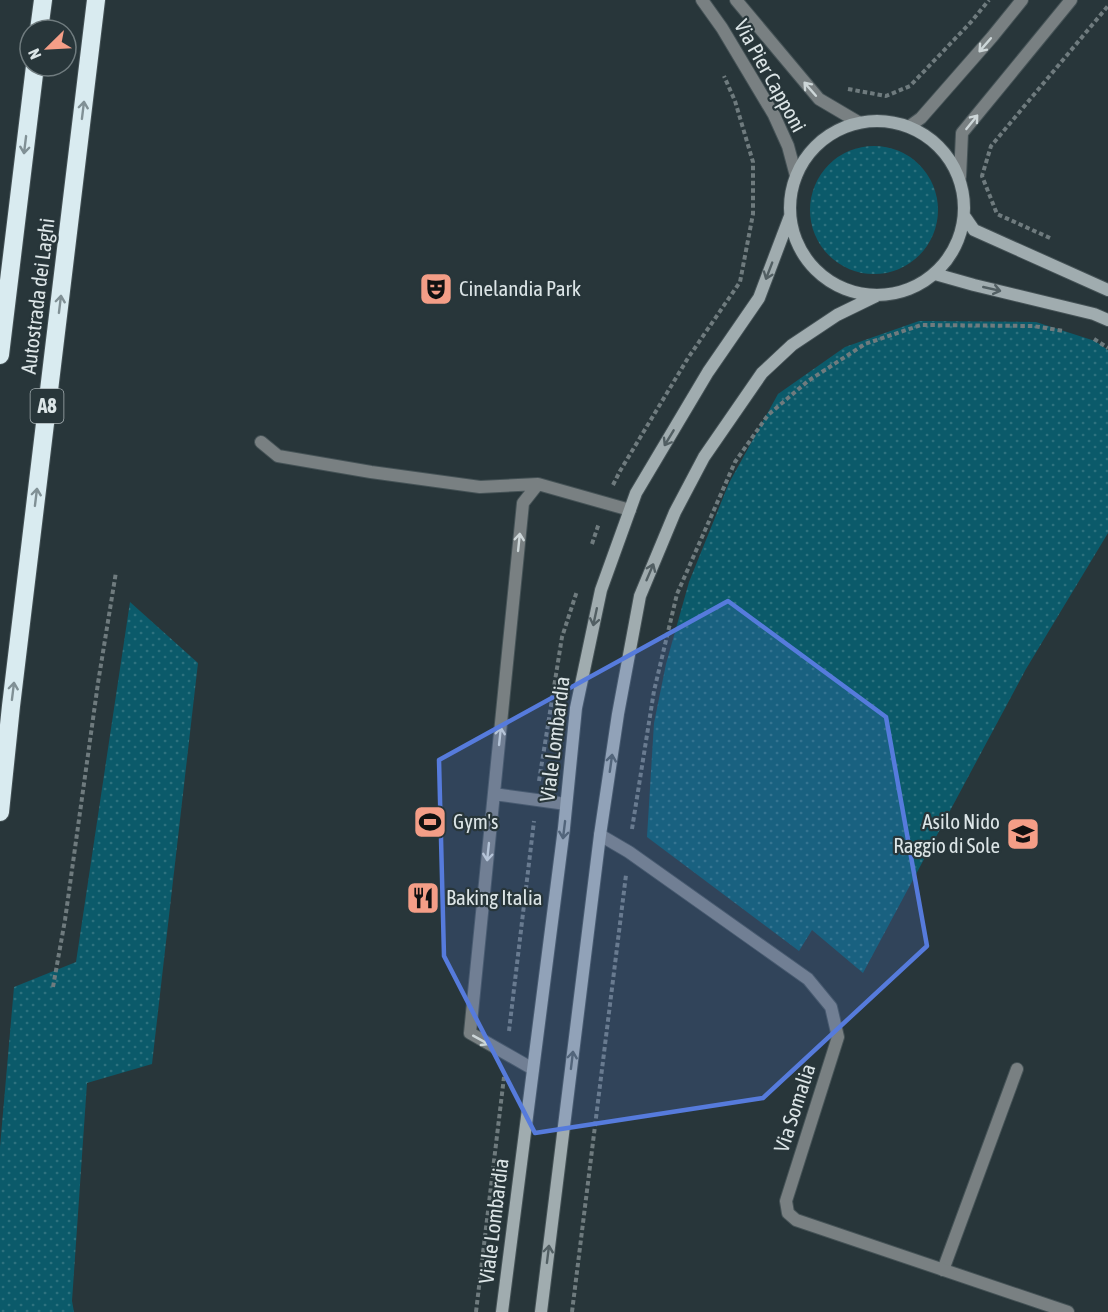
<svg xmlns="http://www.w3.org/2000/svg" width="1108" height="1312" font-family="'Asap Condensed',sans-serif">
<style>
.green{fill:url(#green-dots)}
.lines{fill:none;stroke-linecap:round;stroke-linejoin:round}
.service-casing{stroke:#455256;stroke-width:14}
.minor-casing{stroke:#455256;stroke-width:14}
.tertiary-casing{stroke:#455256;stroke-width:14}
.secondary-casing{stroke:#455256;stroke-width:14}
.motorway-casing{stroke:#455256;stroke-width:20}
.path{stroke:#6f7b7e;stroke-width:4;stroke-dasharray:4.5 3;stroke-linecap:butt}
.service{stroke:#798082;stroke-width:12}
.minor{stroke:#798082;stroke-width:12}
.tertiary{stroke:#798082;stroke-width:12}
.secondary{stroke:#a0acaf;stroke-width:12}
.motorway{stroke:#d9ebf0;stroke-width:18}
.oneway{stroke:#cdd6d8}
.oneway2{stroke:#809095}
.oneway3{stroke:#525f63}
.marked{fill:#567bdc;fill-opacity:0.2;stroke:#567bdc;stroke-width:4.5;stroke-linejoin:round}
.labels{text-anchor:middle;stroke-width:4.5;stroke-linejoin:round;paint-order:stroke}
.shield{fill:#28363a;stroke:#a6b0b3;stroke-width:1.5}
.shield-label{font-size:20px;font-weight:bold;fill:#dce5e7}
.street-label{font-size:21px;fill:#dce5e7;stroke:#28363a}
.poi-label{font-size:21px;fill:#dce5e7;stroke:#28363a;text-anchor:start}
</style>
<defs>
<pattern id="green-dots" width="8" height="8" patternUnits="userSpaceOnUse" patternTransform="scale(1.5)"><rect width="8" height="8" fill="#0b5a6a"/><path d="M2 2h.1M6 6h.1" fill="none" stroke="#2e727f" stroke-width="1.8" stroke-linecap="round"/></pattern>
</defs>
<rect width="100%" height="100%" fill="#28363a"/>
<path class="green" d="M810 210a64 64 0 1 1 128 0a64 64 0 1 1-128 0Z
M 919,321 L 1036,322 L 1095,341 L 1108,350 L 1108,533 L 1026,669 L 863,973 L 812,930 L 799,951 L 647,837 L 654,723 L 666,664 L 689,582 L 729,483 L 778,394 L 845,347 Z
M 130,602 L 198,663 L 152,1064 L 87,1083 L 72,1301 L 74,1312 L 0,1312 L 0,1147 L 14,987 L 76,962 Z"/>
<g class="lines">
<defs>
<path id="service" d="M 261,442 L 278,456 L 371,472 L 480,487 L 538,484
M 494,794 L 566,804
M 533,1069 L 470,1033 L 523,503 L 538,484 L 630,510
M 943,1270 L 1017,1069"/>
<path id="minor" d="M 910,126 L 921,118 L 992,37 L 1022,0
M 960,177 L 962,133 L 1071,0
M 600,835 L 629,852 L 808,979 L 831,1007 L 838,1037 L 786,1201 L 788,1213 L 796,1220 L 1068,1312"/>
<path id="tertiary" d="M 702,0 L 722,28 L 774,115 L 788,146 L 796,176
M 736,0 L 819,99 L 858,122"/>
<path id="secondary" d="M790 208a87 87 0 1 1 174 0a87 87 0 1 1-174 0Z
M 965,217 L 974,230 L 1108,290
M 935,274 L 974,285 L 1094,314 L 1108,320
M 502,1312 L 564,828 L 576,708 L 601,590 L 636,493 L 708,372 L 759,298 L 790,216
M 541,1312 L 600,835 L 618,714 L 640,596 L 675,512 L 704,457 L 762,373 L 792,345 L 837,315 L 876,296"/>
<path id="motorway" d="M 39,30 L 43,0
M 0,355 L 35,66
M 0,812 L 11,706 L 96,0"/>
</defs>
<use href="#service" class="service-casing"/>
<use href="#minor" class="minor-casing"/>
<use href="#tertiary" class="tertiary-casing"/>
<use href="#secondary" class="secondary-casing"/>
<use href="#motorway" class="motorway-casing"/>
<path class="path" d="M 848,89 L 886,96 L 910,86 L 971,22 L 989,0
M 1050,238 L 997,214 L 982,176 L 991,146 L 1108,6
M 1094,339 L 1108,348
M 613,485 L 620,471 L 688,358 L 740,282 L 753,214 L 753,162 L 735,101 L 724,76
M 592,544 L 599,523
M 539,781 L 562,637 L 577,591
M 632,829 L 654,691 L 677,594 L 735,462 L 768,415 L 808,381 L 865,344 L 921,325 L 1033,326 L 1064,331
M 53,987 L 65,920 L 98,683 L 116,572
M 509,1031 L 534,821
M 476,1312 L 504,1077
M 572,1312 L 626,875"/>
<use href="#service" class="service"/>
<use href="#minor" class="minor"/>
<use href="#tertiary" class="tertiary"/>
<use href="#secondary" class="secondary"/>
<use href="#motorway" class="motorway"/>
</g>
<defs><path id="oneway-shaft" d="M-6 0H5M1.5-3L5.5 0L1.5 3" fill="none" stroke-width="1.6" stroke-linecap="round" stroke-linejoin="round" transform="scale(1.5)"/></defs>
<g class="oneway">
<use href="#oneway-shaft" transform="translate(985 45) rotate(131)"/>
<use href="#oneway-shaft" transform="translate(810 89) rotate(-131)"/>
<use href="#oneway-shaft" transform="translate(972 122) rotate(-51)"/>
<use href="#oneway-shaft" transform="translate(519 542) rotate(-84)"/>
<use href="#oneway-shaft" transform="translate(500 736) rotate(-84)"/>
<use href="#oneway-shaft" transform="translate(488 852) rotate(96)"/>
<use href="#oneway-shaft" transform="translate(481 1040) rotate(29)"/>
</g>
<g class="oneway2">
<use href="#oneway-shaft" transform="translate(83 110) rotate(-83)"/>
<use href="#oneway-shaft" transform="translate(25 145) rotate(97)"/>
<use href="#oneway-shaft" transform="translate(60 304) rotate(-83)"/>
<use href="#oneway-shaft" transform="translate(36 497) rotate(-83)"/>
<use href="#oneway-shaft" transform="translate(13 691) rotate(-83)"/>
</g>
<g class="oneway3">
<use href="#oneway-shaft" transform="translate(769 271) rotate(111)"/>
<use href="#oneway-shaft" transform="translate(992 289) rotate(13)"/>
<use href="#oneway-shaft" transform="translate(669 438) rotate(121)"/>
<use href="#oneway-shaft" transform="translate(650 572) rotate(-67)"/>
<use href="#oneway-shaft" transform="translate(595 617) rotate(102)"/>
<use href="#oneway-shaft" transform="translate(611 763) rotate(-82)"/>
<use href="#oneway-shaft" transform="translate(564 830) rotate(97)"/>
<use href="#oneway-shaft" transform="translate(572 1060) rotate(-83)"/>
<use href="#oneway-shaft" transform="translate(548 1254) rotate(-83)"/>
</g>
<path class="marked" d="M 728,601 L 886,717 L 927,946 L 763,1098 L 535,1133 L 444,956 L 439,760 Z"/>
<defs>
<symbol id="theatre-square" viewBox="-11 -11 22 22"><rect x="-9" y="-9" width="18" height="18" rx="4" fill="#f49e87" stroke="#28363a"/><path d="M-5-5.5Q0-4 5-5.5V0Q5 5 0 6Q-5 5-5 0ZM-3.3-2.5H-1v1.5H-3.3ZM1-2.5H3.3v1.5H1ZM-2.8 1Q0 5.5 2.8 1Z" fill="#111"/></symbol>
<symbol id="stadium-square" viewBox="-11 -11 22 22"><rect x="-9" y="-9" width="18" height="18" rx="4" fill="#f49e87" stroke="#28363a"/><path d="M0-5a6.5 5 0 1 0 0 10a6.5 5 0 1 0 0-10ZM-3.5-1.8h7v3.6h-7Z" fill="#111"/></symbol>
<symbol id="school-square" viewBox="-11 -11 22 22"><rect x="-9" y="-9" width="18" height="18" rx="4" fill="#f49e87" stroke="#28363a"/><path d="M0-5L7-2L0 1L-7-2ZM-4 1L0 2.5L4 1V4Q0 6-4 4Z" fill="#111"/></symbol>
<symbol id="restaurant-square" viewBox="-11 -11 22 22"><rect x="-9" y="-9" width="18" height="18" rx="4" fill="#f49e87" stroke="#28363a"/><path d="M-5-6h1v4h1v-4h1v4h1v-4h1v5L-1.5 .5V6h-2V.5L-5-1ZM5-6V6H3V1.5H1.5Q1.5-4 5-6Z" fill="#111"/></symbol>
</defs>
<g fill-rule="evenodd">
<use href="#theatre-square" x="417" y="270" width="38" height="38"/>
<use href="#stadium-square" x="411" y="803" width="38" height="38"/>
<use href="#school-square" x="1004" y="815" width="38" height="38"/>
<use href="#restaurant-square" x="404" y="879" width="38" height="38"/>
</g>
<g class="labels">
<rect class="shield" x="30.5" y="389" width="33" height="34" rx="4.5"/>
<g class="shield-label">
<text x="47" y="413">A8</text>
</g>
<g class="street-label">
<text transform="translate(770 76) rotate(61)" y="7">Via Pier Capponi</text>
<text transform="translate(38 296) rotate(-83)" y="7">Autostrada dei Laghi</text>
<text transform="translate(555 739) rotate(-83)" y="7">Viale Lombardia</text>
<text transform="translate(795 1108) rotate(-72)" y="7">Via Somalia</text>
<text transform="translate(494 1221) rotate(-83)" y="7">Viale Lombardia</text>
</g>
<g class="poi-label">
<text x="459" y="296">Cinelandia Park</text>
<text x="453" y="829">Gym's</text>
<text x="1000" y="829" text-anchor="end">Asilo Nido<tspan x="1000" dy="24">Raggio di Sole</tspan></text>
<text x="446" y="905">Baking Italia</text>
</g>
</g>
<g transform="translate(48 48) rotate(246)"><circle r="28" fill="#28363a" stroke="#707c7f" stroke-width="1.5"/>
<path d="M0-4.5L10 22L0 15L-10 22Z" fill="#f49e87"/>
<text y="-9" font-size="16" font-weight="bold" text-anchor="middle" fill="#dce5e7">N</text>
</g>
</svg>
